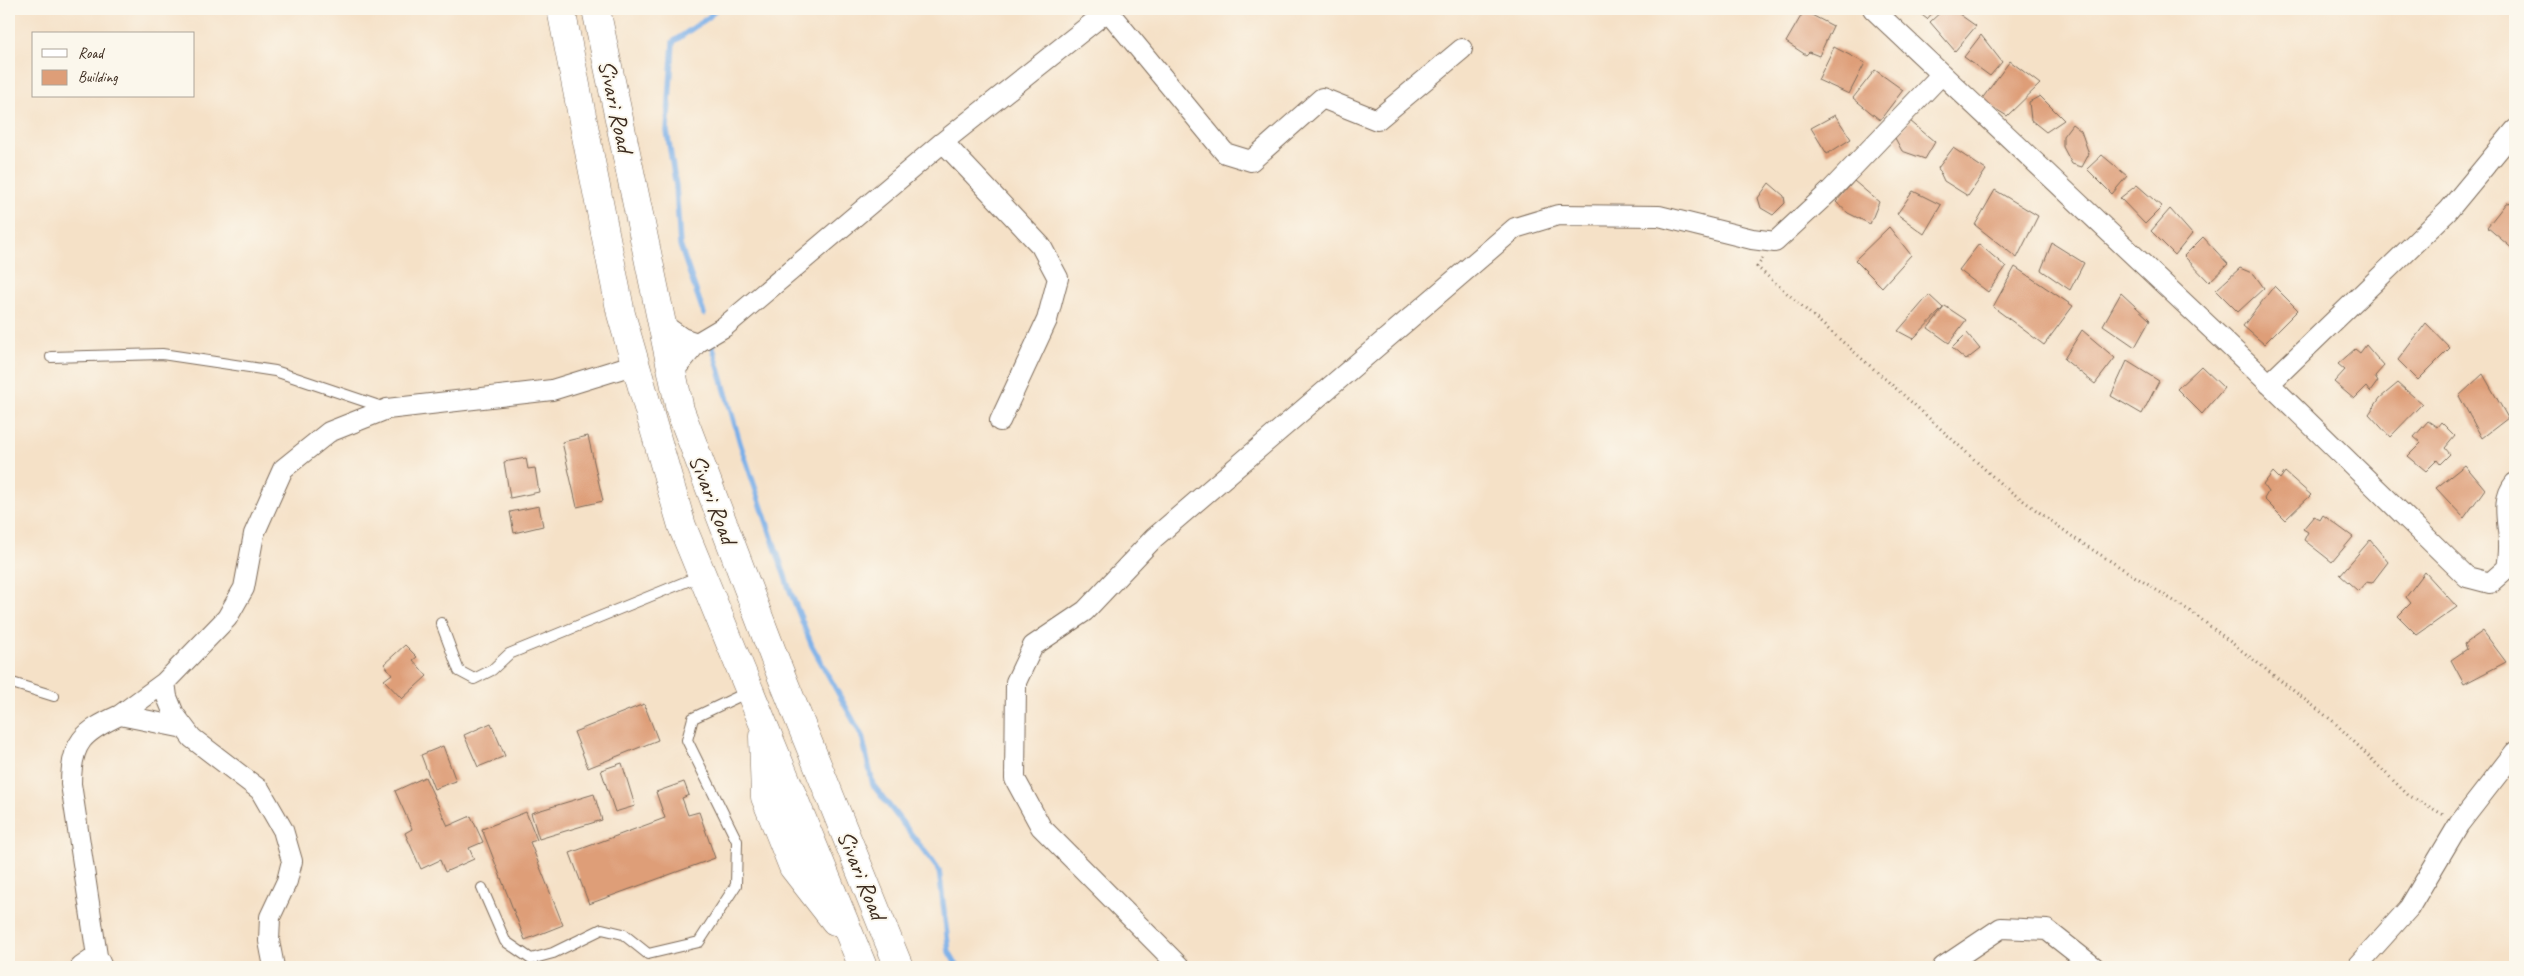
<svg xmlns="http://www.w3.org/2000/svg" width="2524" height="976" font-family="Caveat,sans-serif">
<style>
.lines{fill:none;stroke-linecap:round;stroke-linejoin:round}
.stream{stroke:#7aafe8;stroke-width:5.5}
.building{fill:#de9e78}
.lane-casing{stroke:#7c6a59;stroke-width:12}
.street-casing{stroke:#7c6a59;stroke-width:22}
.primary-casing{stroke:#7c6a59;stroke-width:29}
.path{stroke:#7c6a59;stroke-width:3;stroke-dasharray:1 4;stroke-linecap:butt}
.lane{stroke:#fff;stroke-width:10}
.street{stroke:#fff;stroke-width:20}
.primary{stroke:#fff;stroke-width:28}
.labels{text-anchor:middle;stroke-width:4;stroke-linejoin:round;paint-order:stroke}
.street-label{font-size:24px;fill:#3b2a1e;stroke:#fbf7ec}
</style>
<rect width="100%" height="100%" fill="#fbf7ec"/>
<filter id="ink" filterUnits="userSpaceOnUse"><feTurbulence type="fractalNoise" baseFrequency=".02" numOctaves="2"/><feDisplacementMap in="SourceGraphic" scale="10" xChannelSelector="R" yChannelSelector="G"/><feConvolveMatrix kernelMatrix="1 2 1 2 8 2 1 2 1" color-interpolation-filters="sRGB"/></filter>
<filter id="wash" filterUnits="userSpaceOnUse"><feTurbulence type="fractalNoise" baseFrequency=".0096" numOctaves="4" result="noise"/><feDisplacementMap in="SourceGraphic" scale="20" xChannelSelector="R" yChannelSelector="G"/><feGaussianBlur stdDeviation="1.12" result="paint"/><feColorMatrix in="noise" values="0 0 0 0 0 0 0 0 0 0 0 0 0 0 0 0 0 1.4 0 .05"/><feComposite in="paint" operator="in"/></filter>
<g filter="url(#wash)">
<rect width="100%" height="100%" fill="#f5e1c7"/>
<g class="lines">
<path class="stream" d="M 704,314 L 680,245 L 676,186 L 667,131 L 673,42 L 709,17 L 716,9
M 712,344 L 740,443 L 789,588 L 812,646 L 862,736 L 873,785 L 939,870 L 949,952 L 958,967"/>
</g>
<g id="blocks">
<path class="building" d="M 1914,9 L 1936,9 L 1927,19 Z
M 1944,9 L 1952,9 L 1976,26 L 1955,51 L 1930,22 Z
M 1804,11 L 1833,26 L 1819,56 L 1809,52 L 1806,55 L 1786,42 Z
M 1981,35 L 2002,62 L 1990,76 L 1964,57 Z
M 1834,47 L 1865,63 L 1849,94 L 1818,80 Z
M 2010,61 L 2040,84 L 2007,116 L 1981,100 Z
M 1875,70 L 1903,90 L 1880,120 L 1853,98 Z
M 2040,96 L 2064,120 L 2046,132 L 2031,120 L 2029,102 Z
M 1835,115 L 1851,139 L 1827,154 L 1811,128 Z
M 1910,121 L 1935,142 L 1925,159 L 1902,151 L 1895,138 Z
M 2072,124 L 2081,131 L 2089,154 L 2082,167 L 2072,164 L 2063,147 L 2063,136 Z
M 1953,148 L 1986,170 L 1968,196 L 1944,181 L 1938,168 Z
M 2102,155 L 2127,176 L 2112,194 L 2087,169 Z
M 1854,181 L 1879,202 L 1870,224 L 1848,213 L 1836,202 Z
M 1769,183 L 1784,196 L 1785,203 L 1773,215 L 1761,208 L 1758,198 Z
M 2137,185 L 2162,207 L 2145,224 L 2120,198 Z
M 1995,190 L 2038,216 L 2017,258 L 1975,225 Z
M 1913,191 L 1941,205 L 1924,234 L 1897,214 Z
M 2515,202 L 2515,251 L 2487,227 L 2506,203 Z
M 2170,209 L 2192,234 L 2175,255 L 2151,231 Z
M 1889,227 L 1911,255 L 1882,287 L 1855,260 Z
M 2203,237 L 2228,264 L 2209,282 L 2184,256 Z
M 2052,243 L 2084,263 L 2070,290 L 2041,270 Z
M 1979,244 L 2006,267 L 1988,292 L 1959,270 Z
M 2015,267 L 2073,306 L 2044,345 L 1993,307 Z
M 2240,268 L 2254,274 L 2264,288 L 2238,312 L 2216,290 Z
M 2274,286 L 2298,310 L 2264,344 L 2243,326 Z
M 2121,293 L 2150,320 L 2135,347 L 2103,325 Z
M 1929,295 L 1943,308 L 1913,339 L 1898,331 Z
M 1945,306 L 1966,320 L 1949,343 L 1928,328 Z
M 2426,323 L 2450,348 L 2418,380 L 2398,360 Z
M 2082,330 L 2115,358 L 2095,384 L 2064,359 Z
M 1967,333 L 1980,349 L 1966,360 L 1952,348 Z
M 2366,345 L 2384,366 L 2375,376 L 2378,381 L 2370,392 L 2366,387 L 2354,399 L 2334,382 L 2345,370 L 2338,364 L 2355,349 L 2360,353 Z
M 2127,361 L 2159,381 L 2142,414 L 2111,396 Z
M 2201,366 L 2224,388 L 2202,414 L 2177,389 Z
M 2483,374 L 2508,418 L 2482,438 L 2459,396 Z
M 2398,383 L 2422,404 L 2390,437 L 2369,414 L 2380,398 Z
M 2428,421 L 2437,427 L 2441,422 L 2455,436 L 2445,448 L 2450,454 L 2440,464 L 2437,460 L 2426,471 L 2408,456 L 2421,443 L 2414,437 Z
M 588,436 L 603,501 L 577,507 L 562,442 Z
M 526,458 L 528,469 L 535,468 L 539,492 L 510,498 L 504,462 Z
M 2465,465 L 2485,489 L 2464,518 L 2436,488 Z
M 2273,472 L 2280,479 L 2285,472 L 2311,495 L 2285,520 L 2264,499 L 2268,492 L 2263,485 Z
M 539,506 L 543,526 L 514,533 L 510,512 Z
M 2323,515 L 2353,537 L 2332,562 L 2304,540 L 2308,532 L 2303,529 L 2314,516 L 2320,520 Z
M 2370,540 L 2388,562 L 2372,583 L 2366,582 L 2358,591 L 2340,575 Z
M 2425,572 L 2457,607 L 2417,635 L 2398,616 L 2411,603 L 2406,597 Z
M 2483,631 L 2506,662 L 2464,684 L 2451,660 L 2467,649 L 2465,644 Z
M 405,645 L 417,657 L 413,660 L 427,676 L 402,699 L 384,680 L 392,674 L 384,664 Z
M 644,704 L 658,740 L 588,768 L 574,732 Z
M 491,723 L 505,756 L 478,767 L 464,735 Z
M 443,746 L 456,781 L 434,789 L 421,755 Z
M 622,763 L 635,806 L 615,812 L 601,770 Z
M 425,777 L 448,826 L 471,816 L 483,842 L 469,848 L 474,859 L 445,872 L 440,860 L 421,869 L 405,833 L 412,829 L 395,791 Z
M 684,782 L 689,795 L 682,798 L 688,815 L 699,812 L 715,858 L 589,904 L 570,853 L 665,818 L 656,792 Z
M 594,794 L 602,820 L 539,839 L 531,813 Z
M 526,812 L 537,840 L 530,842 L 563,925 L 525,940 L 482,829 Z"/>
</g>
</g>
<g filter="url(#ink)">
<use href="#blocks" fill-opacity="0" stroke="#7c6a59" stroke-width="1"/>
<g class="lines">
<defs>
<path id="lane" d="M 51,357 L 162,354 L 275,371 L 385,408
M 441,623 L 459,671 L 474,679 L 492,670 L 509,654 L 702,575
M 9,682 L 54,696
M 482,888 L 505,941 L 531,959 L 553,953 L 602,929 L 623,934 L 648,954 L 699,942 L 736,885 L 737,841 L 687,740 L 693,718 L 748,692"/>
<path id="street" d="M 1873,9 L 2255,370 L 2467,577 L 2490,583 L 2507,568 C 2508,562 2509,555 2509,548 C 2510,526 2499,502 2515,483
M 1108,11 L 1225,153 L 1251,161 L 1322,98 L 1377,120 L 1462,49
M 943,142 L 1041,246 L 1058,278 L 1047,320 L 1000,421
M 661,323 L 682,338 L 697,343
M 672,373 L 697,343 L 724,327 L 943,142 L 1110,9
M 2269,384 L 2448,211 L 2515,130
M 165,682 L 167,697 L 174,714 L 192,738 L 260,790 L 283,830 L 292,861 L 287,881 L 270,917 L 269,941 L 274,967
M 120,715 L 165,682 L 227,618 L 244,588 L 254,534 L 283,469 L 329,432 L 387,409 L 552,390 L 636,364
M 81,967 L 97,956
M 102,967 L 97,956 L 71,784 C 71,742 83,732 120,715 L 184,728
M 1180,967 L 1041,827 L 1015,779 L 1016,682 L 1033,646 L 1085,611 L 1154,538 L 1515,228 L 1558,215 L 1659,216 L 1752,239 L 1775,242 L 1829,192 L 1942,74
M 1943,967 L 2001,928 L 2047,930 L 2094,967
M 2356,967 L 2409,908 L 2459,824 L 2515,752"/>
<path id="primary" d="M 561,9 L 621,314 L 682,526 L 863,967
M 596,9 L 680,410 L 779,670 L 899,967
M 763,736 L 765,797 L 793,867 L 835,921"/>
</defs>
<use href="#lane" class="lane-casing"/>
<use href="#street" class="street-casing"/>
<use href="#primary" class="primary-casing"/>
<path class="path" d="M 1763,258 L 1757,267 L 1908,399 L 2002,485 L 2077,540 L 2193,613 L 2334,722 L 2408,795 L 2444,815"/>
<use href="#lane" class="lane"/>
<use href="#street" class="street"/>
<use href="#primary" class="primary"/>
</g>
</g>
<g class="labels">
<g class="street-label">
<text transform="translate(616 106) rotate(78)" y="8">Sivari Road</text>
<text transform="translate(713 499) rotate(69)" y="8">Sivari Road</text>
<text transform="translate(862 875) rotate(68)" y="8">Sivari Road</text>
</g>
</g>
<rect width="2524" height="976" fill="none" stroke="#fbf7ec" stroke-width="30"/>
<rect x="32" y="32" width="162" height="65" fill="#fbf7ec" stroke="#aea59a"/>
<rect x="42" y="49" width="25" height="8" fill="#ffffff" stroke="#aea59a"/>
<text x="78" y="58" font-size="15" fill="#3b2a1e">Road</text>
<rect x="42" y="70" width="25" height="15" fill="#de9e78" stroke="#aea59a"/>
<text x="78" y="82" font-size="15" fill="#3b2a1e">Building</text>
</svg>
